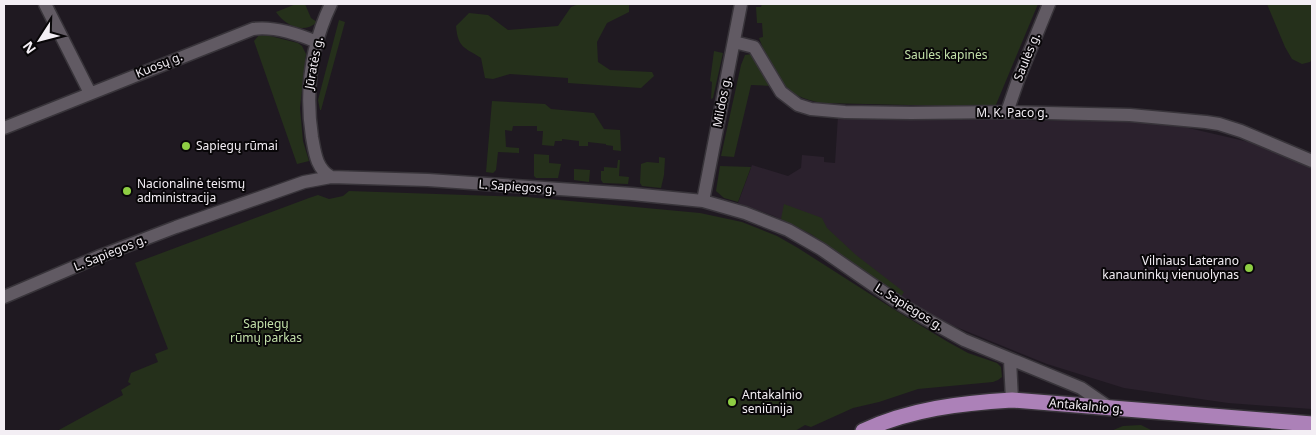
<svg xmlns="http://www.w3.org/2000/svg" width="1316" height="435" font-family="'Noto Sans',sans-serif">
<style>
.built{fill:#2b212d}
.green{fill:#25301b}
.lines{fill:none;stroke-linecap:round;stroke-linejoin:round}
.minor-casing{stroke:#38343a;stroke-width:15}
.major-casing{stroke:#38343a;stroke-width:18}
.minor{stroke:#615a63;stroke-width:12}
.major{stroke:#ac81b8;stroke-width:15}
.poi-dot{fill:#8ece43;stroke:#080608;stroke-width:2}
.labels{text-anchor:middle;stroke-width:4;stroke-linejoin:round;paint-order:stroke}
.park-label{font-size:12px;fill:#c2e0a9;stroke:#080608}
.street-label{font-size:12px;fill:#f3eef4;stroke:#080608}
.poi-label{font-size:12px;fill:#f3eef4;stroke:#080608;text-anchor:start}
</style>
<rect width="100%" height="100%" fill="#1f1921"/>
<path class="built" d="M 838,116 L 999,118 L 1041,121 L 1134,121 L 1180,126 L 1253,143 L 1312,168 L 1312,409 L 1228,403 L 1124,388 L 1047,364 L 934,318 L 810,234 L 774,216 L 738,203 L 752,165 L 788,176 L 801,168 L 802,155 L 824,157 L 824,162 L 835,163 Z"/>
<path class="green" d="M 296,4 L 305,4 L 311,18 L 317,22 C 303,35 285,25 276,12 Z
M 579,4 L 629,4 L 629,12 L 607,23 L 597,42 L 598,62 L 610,70 L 652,72 L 654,76 L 641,88 L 568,83 L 568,78 L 510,74 L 493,79 L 485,78 L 481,58 C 464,47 458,48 456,26 L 469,13 L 488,15 L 508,30 L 558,26 L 571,7 Z
M 762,4 L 1038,4 L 995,107 L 822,103 C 779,95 774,75 759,38 L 763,37 L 762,23 L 757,23 L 756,7 L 761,7 Z
M 1267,4 L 1312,4 L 1312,59 L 1310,62 L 1302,64 L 1292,59 L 1285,47 Z
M 339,20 L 345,22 L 321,110 L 320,110 L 318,100 Z
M 259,35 L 266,35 L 298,43 L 302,46 L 306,54 L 300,108 L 303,141 L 309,161 L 297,164 L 254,41 Z
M 714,51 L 723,53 L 713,98 L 711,99 L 712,82 L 710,81 Z
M 752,54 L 772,86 L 751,85 L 734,157 L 721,156 L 741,65 L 745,55 Z
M 492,101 L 545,104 L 551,109 L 594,113 L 604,129 L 620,130 L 621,151 L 613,150 L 613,146 L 606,145 L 606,144 L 588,142 L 588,146 L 579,146 L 579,141 L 562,139 L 562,141 L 555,141 L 554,146 L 542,145 L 543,131 L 537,131 L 537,126 L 513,126 L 512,131 L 505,130 L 506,147 L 519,148 L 519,153 L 498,152 L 496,170 L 493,173 L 486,172 Z
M 534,154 L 549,155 L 549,163 L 561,164 L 558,178 L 536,178 L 534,176 Z
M 659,157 L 665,158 L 664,175 L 661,188 L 642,186 L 640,183 L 641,164 L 647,162 L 659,163 Z
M 618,160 L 620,160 L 619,176 L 629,177 L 628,184 L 603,183 L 601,180 L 601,171 L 604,171 L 604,167 L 617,168 Z
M 720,166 L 751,167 L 738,202 L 724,198 L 716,191 Z
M 574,169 L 590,170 L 589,182 L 574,180 Z
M 349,191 L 527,197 L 700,213 L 742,222 L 777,236 L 798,248 L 895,310 L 948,342 L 968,353 L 997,363 L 1001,367 L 1002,377 L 998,380 L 993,382 L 918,389 L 879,402 L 853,408 L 811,427 L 805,425 L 795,431 L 57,431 L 123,395 L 121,390 L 131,384 L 128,382 L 131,373 L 158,362 L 155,354 L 168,349 L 135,263 L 309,198 L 318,195 L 329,199 L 343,196 Z
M 784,204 L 822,218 L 827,228 L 856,255 L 904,292 L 901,297 L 811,234 L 781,219 Z
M 1141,425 L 1153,431 L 1111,431 L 1123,426 Z"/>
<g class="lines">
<defs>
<path id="minor" d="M 45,4 L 90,93
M 734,42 L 754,47 L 781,92 L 798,105 L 811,109 L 845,112 L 911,113 L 1007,112 L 1130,115 L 1206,122 L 1219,124 L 1241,131 L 1312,161
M 1007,112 L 1018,80 L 1049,4
M 4,128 L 253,29 C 274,26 298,34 317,42
M 331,177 C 316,168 315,153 312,137 C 305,91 311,46 331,4
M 703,201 L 741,4
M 4,297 L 100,256 L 176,227 L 304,182 L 331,177 L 428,180 L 632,194 L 703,201 L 745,213 L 788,230 L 821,249 L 902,305 L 926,319 L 964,340 L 1081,388 L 1110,408
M 1010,360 L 1012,400"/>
<path id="major" d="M 863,431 C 910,409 961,403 1012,400 L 1312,424"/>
</defs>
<use href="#minor" class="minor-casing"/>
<use href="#major" class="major-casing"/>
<use href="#minor" class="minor"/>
<use href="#major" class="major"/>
</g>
<g class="poi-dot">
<circle cx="186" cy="146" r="5"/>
<circle cx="127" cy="191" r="5"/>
<circle cx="1249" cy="268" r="5"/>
<circle cx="732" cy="402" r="5"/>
</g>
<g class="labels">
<g class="park-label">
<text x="946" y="59">Saulės kapinės</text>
<text x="266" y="328">Sapiegų<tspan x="266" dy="14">rūmų parkas</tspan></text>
</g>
<g class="street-label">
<text transform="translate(1027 57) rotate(-68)" y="4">Saulės g.</text>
<text transform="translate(314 63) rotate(-79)" y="4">Jūratės g.</text>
<text transform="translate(159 65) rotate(-22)" y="4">Kuosų g.</text>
<text transform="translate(722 102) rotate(-79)" y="4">Mildos g.</text>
<text x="1012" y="117">M. K. Paco g.</text>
<text transform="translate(517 187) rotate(4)" y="4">L. Sapiegos g.</text>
<text transform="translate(110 253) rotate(-22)" y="4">L. Sapiegos g.</text>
<text transform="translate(909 307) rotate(32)" y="4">L. Sapiegos g.</text>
<text transform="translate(1086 406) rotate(5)" y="4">Antakalnio g.</text>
</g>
<g class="poi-label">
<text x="196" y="150">Sapiegų rūmai</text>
<text x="137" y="188">Nacionalinė teismų<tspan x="137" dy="14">administracija</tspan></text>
<text x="1239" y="265" text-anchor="end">Vilniaus Laterano<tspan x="1239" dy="14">kanauninkų vienuolynas</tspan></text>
<text x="742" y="399">Antakalnio<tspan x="742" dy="14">seniūnija</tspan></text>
</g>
</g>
<rect width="1316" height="435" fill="none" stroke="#f3eef4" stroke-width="10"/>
<g transform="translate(40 40) rotate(234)" stroke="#080608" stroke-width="4" paint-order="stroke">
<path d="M0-4L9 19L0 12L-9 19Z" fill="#f3eef4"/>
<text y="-8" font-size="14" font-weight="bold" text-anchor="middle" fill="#f3eef4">N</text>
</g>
</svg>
